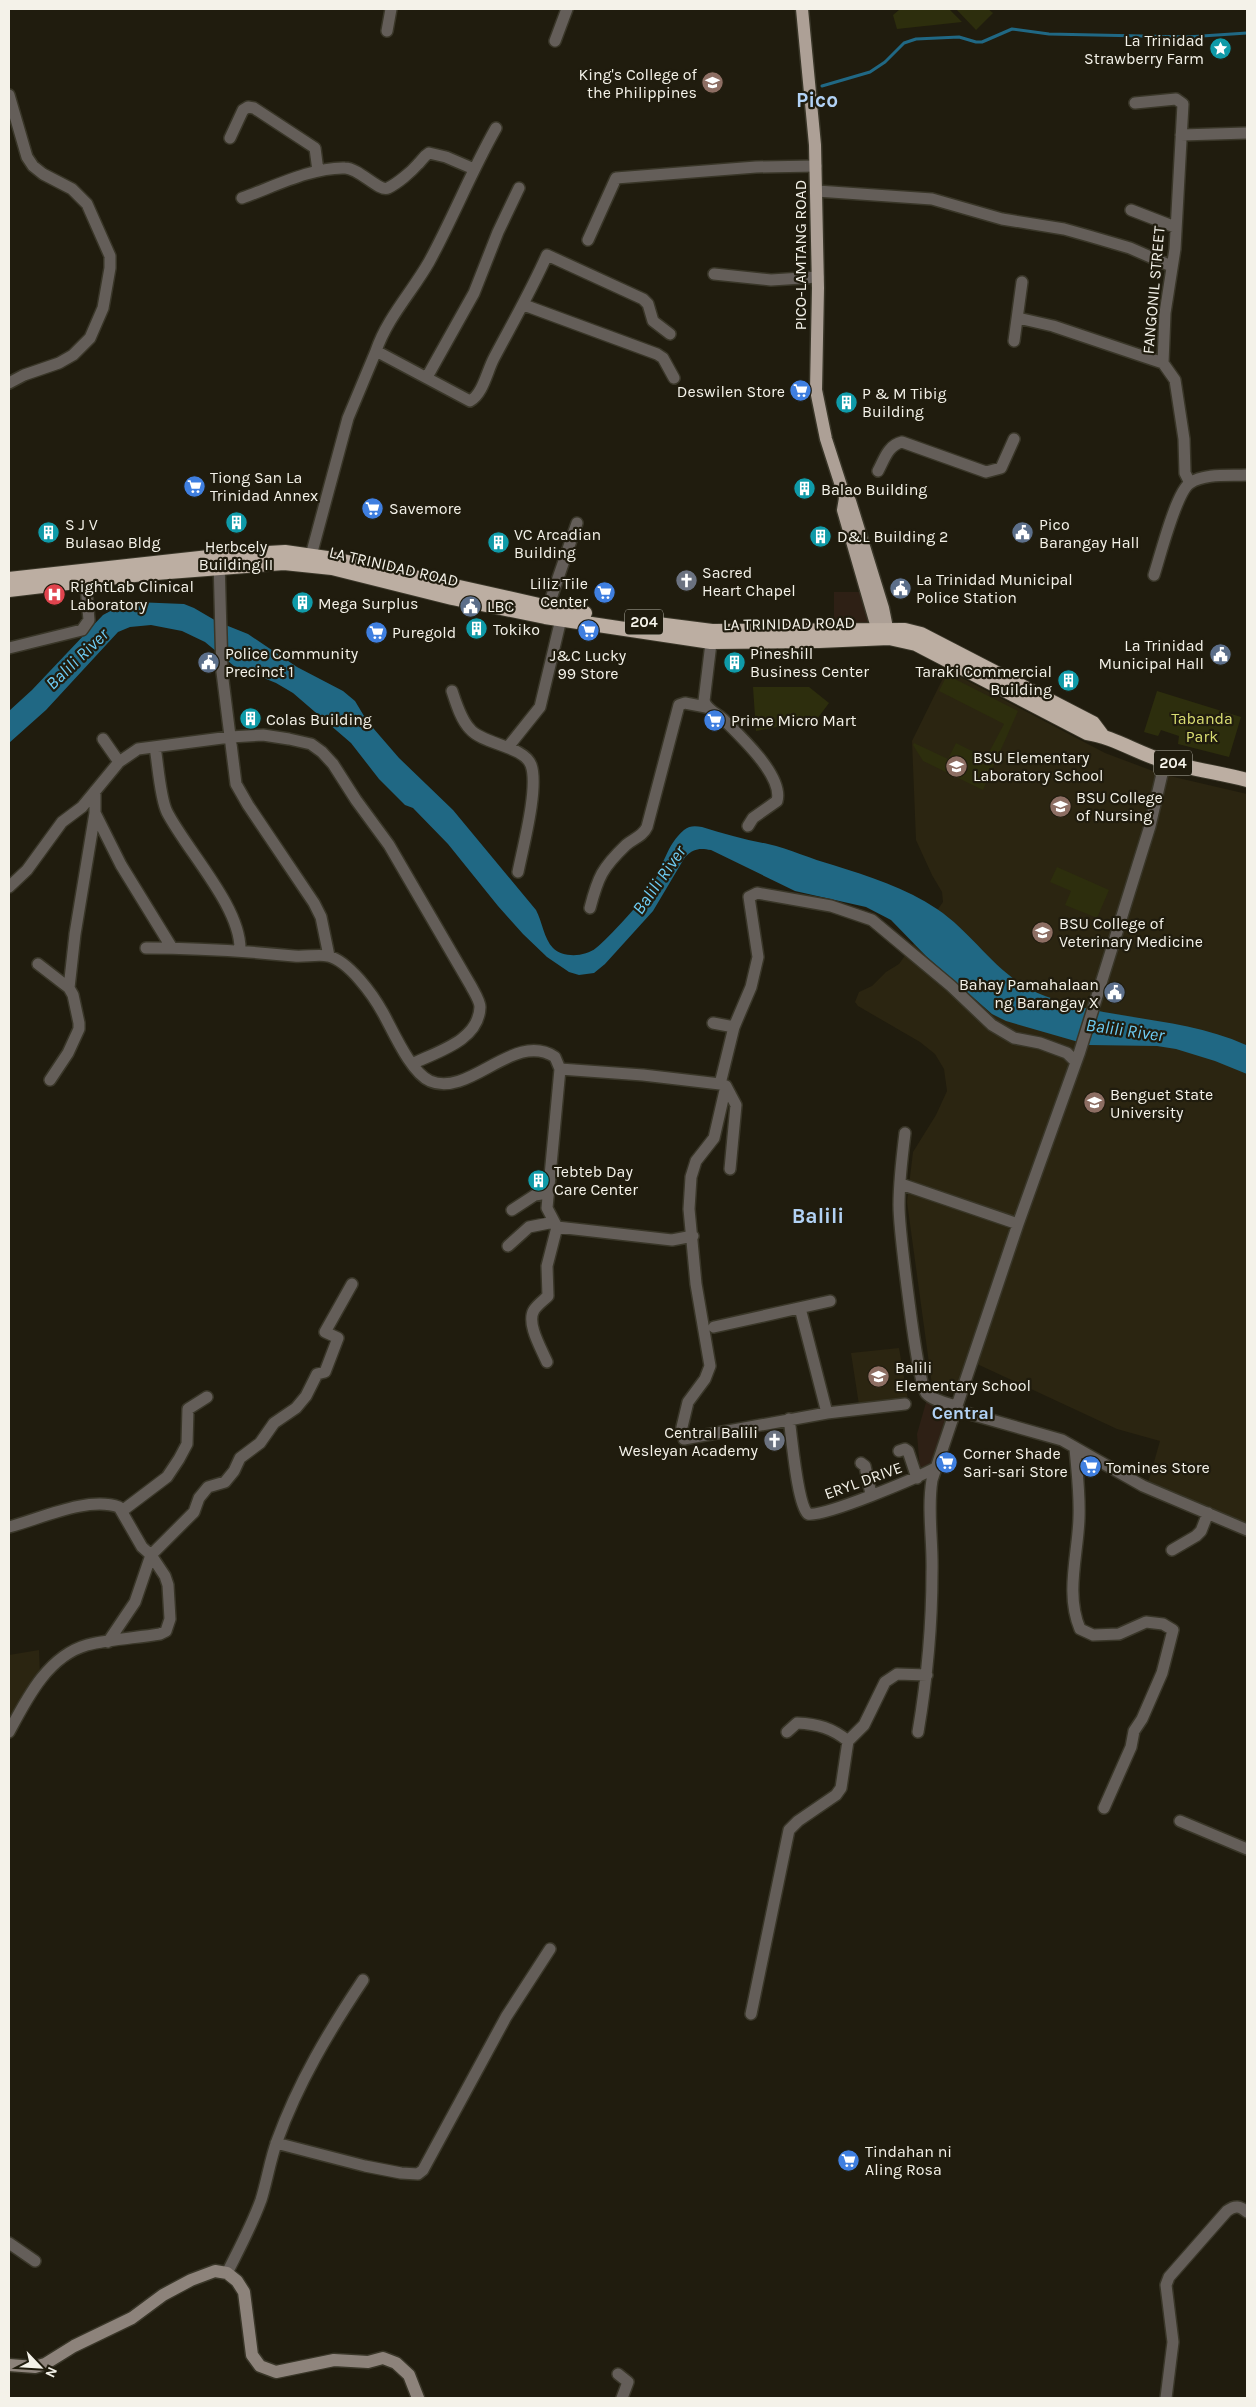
<svg xmlns="http://www.w3.org/2000/svg" width="1256" height="2407" font-family="Karla,sans-serif">
<style>
.commercial{fill:#2e2015}
.built{fill:#2b2511}
.green{fill:#2d2e0d}
.water{fill:#206884}
.lines{fill:none;stroke-linecap:round;stroke-linejoin:round}
.stream{stroke:#206884;stroke-width:3}
.minor-casing{stroke:#393628;stroke-width:14}
.secondary-casing{stroke:#393628;stroke-width:15}
.primary-casing{stroke:#393628;stroke-width:15}
.trunk-casing{stroke:#393628;stroke-width:16}
.minor{stroke:#645e59;stroke-width:11}
.secondary{stroke:#8d837b;stroke-width:12}
.primary{stroke:#ada096;stroke-width:12}
.trunk{stroke:#bcaea2;stroke-width:14}
.labels{text-anchor:middle;stroke-width:4.5;stroke-linejoin:round;paint-order:stroke}
.shield{fill:#201c0e;stroke:#b4b2a7;stroke-width:1}
.shield-label{font-size:15px;font-weight:bold;fill:#f4f2e9}
.poi-label{font-size:16px;fill:#f4f2e9;stroke:#201c0e;text-anchor:start}
.street-label{font-size:16px;fill:#f4f2e9;stroke:#201c0e}
.park-label{font-size:16px;fill:#dade72;stroke:#201c0e}
.water-label{font-size:18px;font-style:italic;fill:#6eccf4;stroke:#201c0e}
.neighbourhood-label{font-size:18px;font-weight:bold;fill:#b2d2f5;stroke:#201c0e}
.district-label{font-size:21px;font-weight:bold;fill:#b2d2f5;stroke:#201c0e}
</style>
<rect width="100%" height="100%" fill="#201c0e"/>
<path class="commercial" d="M 834,592 L 862,592 L 868,623 L 834,627 Z
M 927,1399 L 953,1406 L 937,1464 L 920,1471 L 917,1434 Z"/>
<path class="built" d="M 947,670 L 1105,753 L 1161,774 L 1247,794 L 1247,1524 L 1148,1483 L 1160,1441 L 1117,1429 L 977,1364 L 967,1395 L 932,1385 L 907,1202 L 913,1152 L 936,1115 L 947,1091 L 944,1069 L 935,1054 L 920,1042 L 858,1006 L 855,1002 L 859,992 L 872,986 L 886,972 L 899,964 L 943,902 L 942,892 L 932,875 L 916,840 L 912,741 Z
M 899,1348 L 908,1400 L 859,1405 L 851,1353 Z
M 39,1650 L 40,1675 L 9,1725 L 9,1655 Z"/>
<path class="green" d="M 907,9 L 949,9 L 962,22 L 897,29 L 893,15 L 899,10 Z
M 956,9 L 988,9 L 993,13 L 976,30 Z
M 947,675 L 1018,711 L 983,790 L 923,761 L 913,745 L 914,743 L 948,759 L 956,743 L 986,758 L 1004,724 L 939,691 Z
M 753,687 L 809,687 L 829,703 L 817,719 L 756,731 Z
M 1157,691 L 1241,717 L 1229,757 L 1178,744 L 1179,736 L 1161,730 L 1158,736 L 1144,732 Z
M 1057,867 L 1109,890 L 1097,918 L 1065,905 L 1071,891 L 1050,882 Z"/>
<path class="water" d="M 135,602 L 184,604 L 194,608 L 218,622 L 248,634 L 297,667 L 343,691 L 355,701 L 367,721 L 399,758 L 453,810 L 536,910 C 542,921 544,939 553,948 C 563,958 585,957 596,948 C 608,939 644,899 652,886 C 663,867 667,844 684,830 C 690,825 696,826 702,827 C 724,834 746,840 768,844 C 790,849 811,859 833,865 C 868,876 906,888 937,909 C 977,936 997,978 1045,996 C 1110,1021 1182,1016 1246,1045 L 1247,1074 L 1215,1061 L 1176,1049 L 1157,1046 L 1089,1045 L 1006,1021 L 992,1014 L 926,956 L 891,920 L 866,907 L 795,891 L 711,850 C 700,848 694,848 685,857 L 653,911 L 605,964 L 594,973 L 579,975 L 569,972 L 547,957 L 523,934 L 498,906 L 448,844 L 413,808 L 405,805 L 379,779 L 351,743 L 293,693 L 276,683 L 234,666 L 205,642 L 182,631 L 151,625 L 130,627 L 118,632 L 46,710 L 9,743 L 9,711 L 32,690 L 103,615 L 125,603 Z"/>
<g class="lines">
<path class="stream" d="M 822,86 L 870,72 L 885,62 L 904,43 L 916,39 L 959,37 L 976,42 L 982,42 L 1012,29 L 1049,34 L 1187,37 L 1247,33"/>
<defs>
<path id="minor" d="M 387,31 L 391,9
M 555,41 L 567,9
M 9,95 L 27,157 L 33,166 L 43,174 L 72,189 L 87,204 L 110,256 L 110,268 L 103,308 L 90,338 L 73,355 L 59,363 L 24,375 L 9,383
M 1135,103 L 1176,99 L 1183,104 L 1175,249 L 1165,313 L 1163,363 L 1175,380 L 1184,439 L 1185,473 L 1190,483
M 496,128 C 471,172 453,218 429,262 C 412,292 387,318 376,351 L 470,401 C 483,394 487,371 494,358 C 512,324 531,291 547,255 L 643,299 L 648,304 L 653,321 L 670,334
M 1181,135 L 1247,133
M 230,138 L 243,110 L 248,107 L 254,108 L 315,148 L 318,171
M 817,191 L 932,199 L 1002,219 L 1064,229 L 1089,236 L 1130,248 L 1171,266
M 242,198 C 273,187 312,167 345,168 C 359,168 379,192 388,188 C 398,183 411,172 418,164 C 422,160 424,156 429,153 L 446,157 L 474,169
M 1131,210 L 1175,227
M 588,240 L 616,178 L 756,167 L 816,166
M 714,274 L 771,280 L 818,277
M 524,305 L 657,354 L 663,358 L 674,378
M 1018,318 L 1053,326 L 1163,363
M 1014,341 L 1022,282
M 427,377 L 474,293 L 498,232 L 519,188
M 878,471 C 884,460 888,445 902,442 L 986,472 L 1001,468 L 1014,439
M 219,560 L 222,672 L 236,784 L 248,805 L 314,903 L 321,917 L 329,956
M 309,563 L 348,418 L 376,351
M 1154,575 C 1160,557 1176,492 1190,483 C 1205,473 1230,476 1247,475
M 546,613 L 577,523
M 712,635 L 704,701 C 707,710 716,713 723,719 C 739,735 784,776 777,801 L 753,818 L 748,826
M 9,648 L 82,630 L 89,620 L 85,575
M 452,691 C 456,703 461,720 470,729 C 482,744 524,746 531,765 C 539,787 523,847 518,872
M 103,739 L 119,762
M 155,747 C 158,764 160,798 167,812 C 187,851 241,907 240,950
M 508,747 L 540,707 L 561,619
M 95,813 L 121,865 L 172,948
M 9,887 L 27,870 L 62,822 L 82,807 L 119,762 L 138,749 L 230,737 L 263,735 L 289,739 L 311,744 L 322,752 L 333,764 L 356,800 L 389,845 L 471,986 C 474,992 480,1001 480,1007 C 479,1041 436,1052 412,1064
M 590,908 C 598,877 602,868 626,845 C 633,839 643,836 647,827 L 679,705 L 685,703 L 706,707
M 146,948 C 195,948 245,951 294,956 C 305,957 318,954 328,956 C 349,961 373,995 383,1013 C 393,1031 411,1073 430,1081 C 470,1098 514,1030 555,1057 L 560,1069 L 547,1208 L 557,1227 L 547,1266 L 548,1296 C 543,1301 538,1304 534,1310 C 526,1323 541,1348 547,1362
M 38,964 L 69,988 L 73,995 L 79,1023 L 79,1029 L 68,1053 L 50,1080
M 69,988 L 75,934 L 95,813 L 95,791
M 713,1023 L 734,1027
M 560,1069 L 643,1075 L 720,1084 L 726,1086 L 736,1105 L 730,1169
M 720,1084 L 734,1027 L 751,987 L 758,957 L 749,897 L 757,893 L 831,906 L 872,920 L 951,986 L 992,1025 L 1014,1038 L 1040,1043 L 1067,1053 L 1076,1062
M 726,1086 L 714,1138 L 696,1161 L 691,1177 L 689,1209 L 696,1284 L 710,1366 L 705,1379 L 688,1402 L 682,1427 L 684,1439 L 827,1413 L 905,1404
M 905,1133 C 902,1157 899,1181 899,1205 C 899,1226 917,1383 926,1393 C 933,1401 947,1403 957,1406
M 901,1184 L 1018,1224
M 512,1210 L 535,1195 L 547,1193
M 557,1227 L 672,1240 L 693,1236
M 508,1246 L 529,1227 L 554,1222
M 800,1308 L 827,1413
M 714,1327 L 830,1301
M 956,1410 L 1062,1440 L 1143,1486 L 1247,1530
M 789,1419 C 792,1437 797,1504 808,1514 C 825,1517 919,1477 937,1467
M 1075,1448 C 1077,1472 1080,1494 1079,1518 C 1078,1554 1065,1594 1080,1629 L 1093,1635 L 1119,1634 L 1146,1622 L 1163,1624 L 1173,1630 L 1162,1673 L 1142,1719 L 1134,1731 L 1131,1747 L 1104,1808
M 899,1451 L 905,1449 L 908,1451 L 917,1478
M 861,1463 L 865,1466 L 871,1494
M 122,1511 L 167,1477 L 179,1459 L 187,1444 L 188,1409 L 207,1397
M 9,1527 C 40,1519 87,1496 119,1507 L 142,1547 L 151,1555 L 165,1576 L 168,1585 L 170,1619 L 166,1631 L 160,1634 C 136,1638 110,1639 87,1645 C 48,1656 27,1698 9,1732
M 1172,1550 L 1196,1536 L 1201,1531 L 1208,1513
M 108,1642 L 135,1602 L 151,1555 L 194,1512 L 199,1498 L 208,1487 L 225,1482 L 234,1471 L 240,1458 L 260,1443 L 274,1423 L 296,1408 L 306,1396 L 317,1374 L 325,1372 L 338,1338 L 325,1332 L 352,1284
M 787,1732 L 797,1723 C 818,1724 832,1728 848,1741
M 918,1732 C 927,1679 932,1625 932,1572 C 933,1541 927,1510 932,1480 L 1018,1224 L 1079,1054 L 1150,826 L 1165,761
M 1180,1821 L 1247,1849
M 751,2014 L 789,1830 L 798,1821 L 836,1795 L 841,1788 L 848,1741 L 864,1725 L 885,1682 L 897,1674 L 927,1675
M 276,2143 L 365,2166 L 401,2173 L 418,2174 L 423,2170 L 506,2017 L 550,1949
M 9,2243 L 35,2261
M 227,2273 C 239,2249 252,2225 261,2200 C 267,2181 270,2160 277,2141 C 298,2083 329,2031 363,1980
M 618,2374 L 628,2382 L 622,2398
M 1166,2398 L 1173,2342 L 1166,2285 L 1169,2277 L 1227,2211 C 1235,2205 1240,2206 1247,2212"/>
<path id="secondary" d="M 9,2365 L 35,2367 L 45,2364 L 74,2346 L 132,2318 L 163,2295 L 191,2280 L 215,2271 L 227,2273 L 237,2281 L 244,2292 L 252,2355 L 260,2366 L 276,2372 L 334,2360 L 368,2362 L 383,2358 L 396,2363 L 409,2375 L 418,2398"/>
<path id="primary" d="M 802,9 L 815,145 L 818,288 L 816,390 L 826,439 L 845,498 L 850,501 L 883,608 L 889,638
M 845,498 L 843,510 L 880,638"/>
<path id="trunk" d="M 9,579 L 218,556 L 285,552 L 334,559 L 548,607 L 585,613
M 9,590 L 143,574 L 284,563 L 332,568 L 452,598 L 545,617 L 711,642 L 819,641 L 889,638 L 916,644 L 1087,733 C 1114,737 1137,753 1164,761 C 1191,769 1220,773 1247,780
M 634,621 L 712,631 L 905,630 L 921,634 L 1093,723 L 1102,735"/>
</defs>
<use href="#minor" class="minor-casing"/>
<use href="#secondary" class="secondary-casing"/>
<use href="#primary" class="primary-casing"/>
<use href="#trunk" class="trunk-casing"/>
<use href="#minor" class="minor"/>
<use href="#secondary" class="secondary"/>
<use href="#primary" class="primary"/>
<use href="#trunk" class="trunk"/>
</g>
<defs>
<symbol id="sight-disc" viewBox="-11 -11 22 22"><circle r="9.5" fill="#0f9aa8" stroke="#201c0e"/><path d="M0-6L1.8-2.2L6-1.7L2.9 1.2L3.7 5.4L0 3.3L-3.7 5.4L-2.9 1.2L-6-1.7L-1.8-2.2Z" fill="#fff"/></symbol>
<symbol id="university-disc" viewBox="-11 -11 22 22"><circle r="9.5" fill="#8d6e63" stroke="#201c0e"/><path d="M0-5L7-2L0 1L-7-2ZM-4 1L0 2.5L4 1V4Q0 6-4 4Z" fill="#fff"/></symbol>
<symbol id="supermarket-disc" viewBox="-11 -11 22 22"><circle r="9.5" fill="#3f7fe0" stroke="#201c0e"/><path d="M-6-5.5h2.5l.6 2H6L4.5 2H-2.5L-4.4-4H-6ZM-1.5 3.2a1.3 1.3 0 1 0 .1 0ZM3 3.2a1.3 1.3 0 1 0 .1 0Z" fill="#fff"/></symbol>
<symbol id="building-disc" viewBox="-11 -11 22 22"><circle r="9.5" fill="#0f9aa8" stroke="#201c0e"/><path d="M-4-6H4V6H1V3H-1V6H-4ZM-2.5-4.3h1.7v1.8h-1.7ZM.8-4.3h1.7v1.8H.8ZM-2.5-1h1.7V.8h-1.7ZM.8-1h1.7V.8H.8Z" fill="#fff"/></symbol>
<symbol id="civic-disc" viewBox="-11 -11 22 22"><circle r="9.5" fill="#5c6f8a" stroke="#201c0e"/><path d="M-.6-6.5H3V-4.5H.6V-3L4-1V1h2V6H-6V1h2V-1L-.6-3ZM-1.2 2.5V6h2.4V2.5Z" fill="#fff"/></symbol>
<symbol id="church-disc" viewBox="-11 -11 22 22"><circle r="9.5" fill="#6b7280" stroke="#201c0e"/><path d="M-1.2-6h2.4v3.5h3.3v2.4h-3.3V6h-2.4V-.1h-3.3v-2.4h3.3Z" fill="#fff"/></symbol>
<symbol id="hospital-disc" viewBox="-11 -11 22 22"><circle r="9.5" fill="#e0444e" stroke="#201c0e"/><path d="M-5-5h3v3.5h4V-5h3V5h-3V1.5h-4V5h-3Z" fill="#fff"/></symbol>
<symbol id="school-disc" viewBox="-11 -11 22 22"><circle r="9.5" fill="#8d6e63" stroke="#201c0e"/><path d="M0-5L7-2L0 1L-7-2ZM-4 1L0 2.5L4 1V4Q0 6-4 4Z" fill="#fff"/></symbol>
</defs>
<g fill-rule="evenodd">
<use href="#sight-disc" x="1208" y="36" width="25" height="25"/>
<use href="#university-disc" x="700" y="70" width="25" height="25"/>
<use href="#supermarket-disc" x="788" y="378" width="25" height="25"/>
<use href="#building-disc" x="834" y="390" width="25" height="25"/>
<use href="#supermarket-disc" x="182" y="474" width="25" height="25"/>
<use href="#building-disc" x="792" y="476" width="25" height="25"/>
<use href="#supermarket-disc" x="360" y="496" width="25" height="25"/>
<use href="#building-disc" x="224" y="510" width="25" height="25"/>
<use href="#building-disc" x="36" y="520" width="25" height="25"/>
<use href="#civic-disc" x="1010" y="520" width="25" height="25"/>
<use href="#building-disc" x="808" y="524" width="25" height="25"/>
<use href="#building-disc" x="486" y="530" width="25" height="25"/>
<use href="#church-disc" x="674" y="568" width="25" height="25"/>
<use href="#civic-disc" x="888" y="576" width="25" height="25"/>
<use href="#supermarket-disc" x="592" y="580" width="25" height="25"/>
<use href="#hospital-disc" x="42" y="582" width="25" height="25"/>
<use href="#building-disc" x="290" y="590" width="25" height="25"/>
<use href="#civic-disc" x="458" y="594" width="25" height="25"/>
<use href="#building-disc" x="464" y="616" width="25" height="25"/>
<use href="#supermarket-disc" x="576" y="618" width="25" height="25"/>
<use href="#supermarket-disc" x="364" y="620" width="25" height="25"/>
<use href="#civic-disc" x="1208" y="642" width="25" height="25"/>
<use href="#civic-disc" x="196" y="650" width="25" height="25"/>
<use href="#building-disc" x="722" y="650" width="25" height="25"/>
<use href="#building-disc" x="1056" y="668" width="25" height="25"/>
<use href="#building-disc" x="238" y="706" width="25" height="25"/>
<use href="#supermarket-disc" x="702" y="708" width="25" height="25"/>
<use href="#school-disc" x="944" y="754" width="25" height="25"/>
<use href="#university-disc" x="1048" y="794" width="25" height="25"/>
<use href="#university-disc" x="1030" y="920" width="25" height="25"/>
<use href="#civic-disc" x="1102" y="980" width="25" height="25"/>
<use href="#university-disc" x="1082" y="1090" width="25" height="25"/>
<use href="#building-disc" x="526" y="1168" width="25" height="25"/>
<use href="#school-disc" x="866" y="1364" width="25" height="25"/>
<use href="#church-disc" x="762" y="1428" width="25" height="25"/>
<use href="#supermarket-disc" x="934" y="1450" width="25" height="25"/>
<use href="#supermarket-disc" x="1078" y="1454" width="25" height="25"/>
<use href="#supermarket-disc" x="836" y="2148" width="25" height="25"/>
</g>
<g class="labels">
<g class="shield">
<rect x="625" y="609.5" width="38" height="25" rx="4"/>
<rect x="1154" y="750.5" width="38" height="25" rx="4"/>
</g>
<g class="shield-label">
<text x="644" y="627">204</text>
<text x="1173" y="768">204</text>
</g>
<g class="poi-label">
<text x="1204" y="46" text-anchor="end">La Trinidad<tspan x="1204" dy="18">Strawberry Farm</tspan></text>
<text x="697" y="80" text-anchor="end">King's College of<tspan x="697" dy="18">the Philippines</tspan></text>
<text x="785" y="397" text-anchor="end">Deswilen Store</text>
<text x="862" y="399">P &amp; M Tibig<tspan x="862" dy="18">Building</tspan></text>
<text x="210" y="483">Tiong San La<tspan x="210" dy="18">Trinidad Annex</tspan></text>
<text x="821" y="495">Balao Building</text>
<text x="389" y="514">Savemore</text>
<text x="65" y="530">S J V<tspan x="65" dy="18">Bulasao Bldg</tspan></text>
<text x="1039" y="530">Pico<tspan x="1039" dy="18">Barangay Hall</tspan></text>
<text x="514" y="540">VC Arcadian<tspan x="514" dy="18">Building</tspan></text>
<text x="837" y="542">D&amp;L Building 2</text>
<text x="236" y="552" text-anchor="middle">Herbcely<tspan x="236" dy="18">Building II</tspan></text>
<text x="702" y="578">Sacred<tspan x="702" dy="18">Heart Chapel</tspan></text>
<text x="916" y="585">La Trinidad Municipal<tspan x="916" dy="18">Police Station</tspan></text>
<text x="588" y="589" text-anchor="end">Liliz Tile<tspan x="588" dy="18">Center</tspan></text>
<text x="70" y="592">RightLab Clinical<tspan x="70" dy="18">Laboratory</tspan></text>
<text x="318" y="609">Mega Surplus</text>
<text x="487" y="612">LBC</text>
<text x="493" y="635">Tokiko</text>
<text x="392" y="638">Puregold</text>
<text x="1204" y="651" text-anchor="end">La Trinidad<tspan x="1204" dy="18">Municipal Hall</tspan></text>
<text x="225" y="659">Police Community<tspan x="225" dy="18">Precinct 1</tspan></text>
<text x="750" y="659">Pineshill<tspan x="750" dy="18">Business Center</tspan></text>
<text x="588" y="661" text-anchor="middle">J&amp;C Lucky<tspan x="588" dy="18">99 Store</tspan></text>
<text x="1052" y="677" text-anchor="end">Taraki Commercial<tspan x="1052" dy="18">Building</tspan></text>
<text x="266" y="725">Colas Building</text>
<text x="731" y="726">Prime Micro Mart</text>
<text x="973" y="763">BSU Elementary<tspan x="973" dy="18">Laboratory School</tspan></text>
<text x="1076" y="803">BSU College<tspan x="1076" dy="18">of Nursing</tspan></text>
<text x="1059" y="929">BSU College of<tspan x="1059" dy="18">Veterinary Medicine</tspan></text>
<text x="1099" y="990" text-anchor="end">Bahay Pamahalaan<tspan x="1099" dy="18">ng Barangay X</tspan></text>
<text x="1110" y="1100">Benguet State<tspan x="1110" dy="18">University</tspan></text>
<text x="554" y="1177">Tebteb Day<tspan x="554" dy="18">Care Center</tspan></text>
<text x="895" y="1373">Balili<tspan x="895" dy="18">Elementary School</tspan></text>
<text x="758" y="1438" text-anchor="end">Central Balili<tspan x="758" dy="18">Wesleyan Academy</tspan></text>
<text x="963" y="1459">Corner Shade<tspan x="963" dy="18">Sari-sari Store</tspan></text>
<text x="1106" y="1473">Tomines Store</text>
<text x="865" y="2157">Tindahan ni<tspan x="865" dy="18">Aling Rosa</tspan></text>
</g>
<g class="street-label">
<text transform="translate(800 255) rotate(-90)" y="6">PICO-LAMTANG ROAD</text>
<text transform="translate(1153 290) rotate(-85)" y="6">FANGONIL STREET</text>
<text transform="translate(394 566) rotate(13)" y="6">LA TRINIDAD ROAD</text>
<text transform="translate(789 623) rotate(-1)" y="6">LA TRINIDAD ROAD</text>
<text transform="translate(863 1480) rotate(-20)" y="6">ERYL DRIVE</text>
</g>
<g class="park-label">
<text x="1202" y="724">Tabanda<tspan x="1202" dy="18">Park</tspan></text>
</g>
<g class="water-label">
<text transform="translate(77 659) rotate(-44)" y="6">Balili River</text>
<text transform="translate(659 880) rotate(-55)" y="6">Balili River</text>
<text transform="translate(1125 1030) rotate(8)" y="6">Balili River</text>
</g>
<g class="neighbourhood-label">
<text x="963" y="1419">Central</text>
</g>
<g class="district-label">
<text x="817" y="107">Pico</text>
<text x="818" y="1223">Balili</text>
</g>
</g>
<rect width="1256" height="2407" fill="none" stroke="#f4f2e9" stroke-width="20"/>
<g transform="translate(40 2367) rotate(115)" stroke="#201c0e" stroke-width="4" paint-order="stroke">
<path d="M0-4L9 19L0 12L-9 19Z" fill="#f4f2e9"/>
<text y="-8" font-size="14" font-weight="bold" text-anchor="middle" fill="#f4f2e9">N</text>
</g>
</svg>
